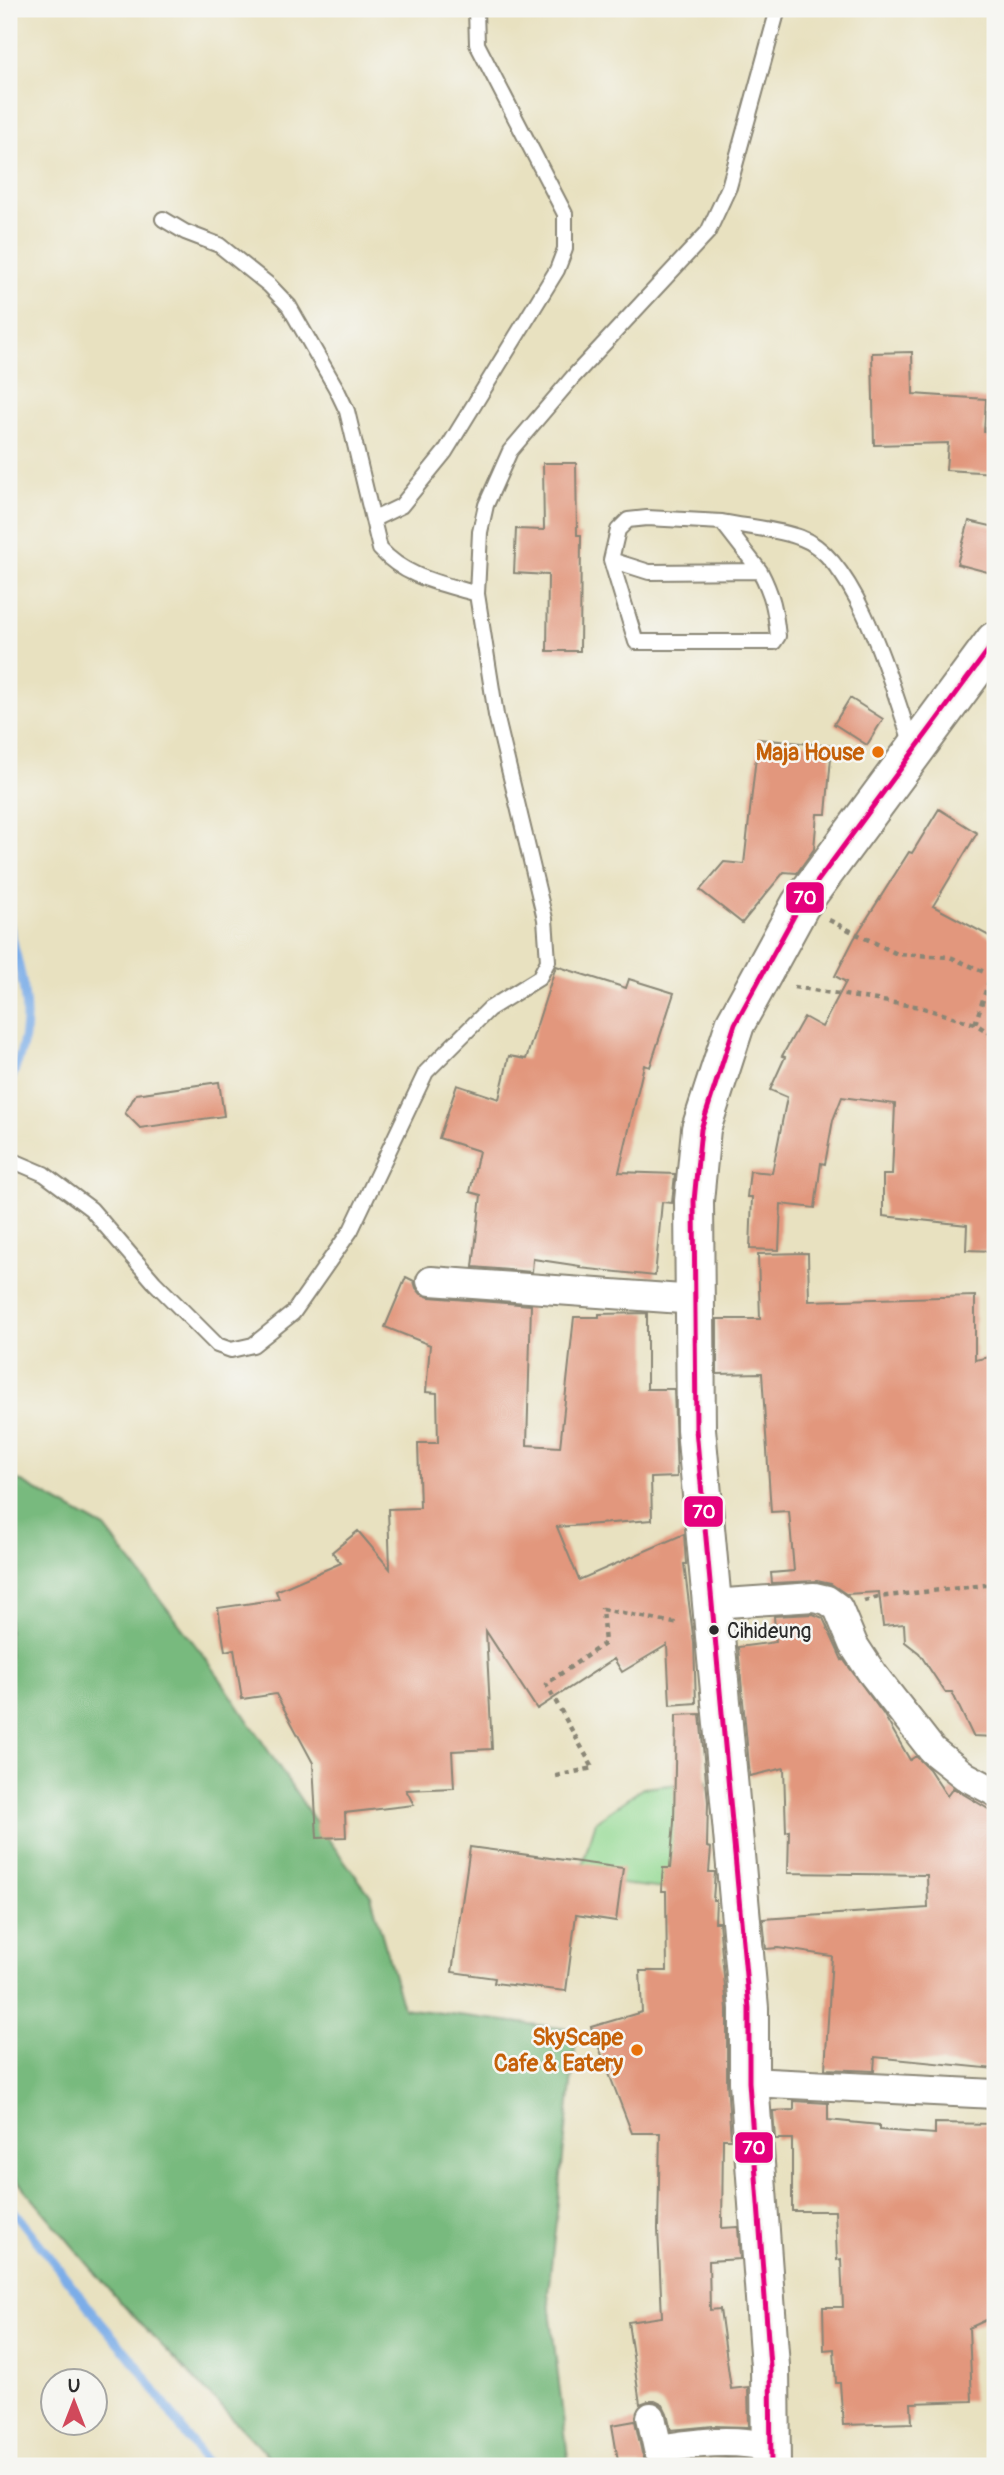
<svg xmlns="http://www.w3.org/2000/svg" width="1004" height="2475" font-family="Pangolin,sans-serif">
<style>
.green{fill:#95da94;stroke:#608260;stroke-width:2}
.forest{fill:#78ba7e;stroke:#527254;stroke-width:2}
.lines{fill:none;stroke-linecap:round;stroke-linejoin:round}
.stream{stroke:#7cade8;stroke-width:9}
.building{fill:#e2977d}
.service-casing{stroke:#8a8676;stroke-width:18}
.minor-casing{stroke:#8a8676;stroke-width:32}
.secondary-casing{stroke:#8a8676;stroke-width:42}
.path{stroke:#8a8676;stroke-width:4.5;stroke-dasharray:5 5;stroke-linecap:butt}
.service{stroke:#fff;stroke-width:14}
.minor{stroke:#fff;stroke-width:28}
.secondary{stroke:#fff;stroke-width:38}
.bus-1-casing{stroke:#f6f6f2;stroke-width:10}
.bus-1{stroke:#e5007d;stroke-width:5}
.food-dot{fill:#e8710a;stroke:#f6f6f2;stroke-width:2.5}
.bus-dot{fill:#2b2b2b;stroke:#f6f6f2;stroke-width:2.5}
.labels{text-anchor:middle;stroke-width:5;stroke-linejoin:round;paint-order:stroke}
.bus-label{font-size:21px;fill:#2b2b2b;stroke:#f6f6f2;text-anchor:start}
.food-label{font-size:23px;font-weight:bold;fill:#c56008;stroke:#f6f6f2;text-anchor:end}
.line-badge{stroke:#f6f6f2;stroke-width:2.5}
.badge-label{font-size:19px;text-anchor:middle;font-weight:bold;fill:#fff}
</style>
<rect width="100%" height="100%" fill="#f6f6f2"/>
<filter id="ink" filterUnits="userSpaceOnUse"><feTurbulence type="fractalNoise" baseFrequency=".0143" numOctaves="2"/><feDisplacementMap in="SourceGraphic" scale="14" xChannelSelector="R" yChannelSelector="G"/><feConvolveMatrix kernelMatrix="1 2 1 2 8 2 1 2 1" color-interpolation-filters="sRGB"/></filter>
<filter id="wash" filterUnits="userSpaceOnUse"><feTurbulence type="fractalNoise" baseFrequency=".00686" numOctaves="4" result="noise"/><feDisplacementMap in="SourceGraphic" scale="28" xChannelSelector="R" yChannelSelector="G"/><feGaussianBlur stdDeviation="1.57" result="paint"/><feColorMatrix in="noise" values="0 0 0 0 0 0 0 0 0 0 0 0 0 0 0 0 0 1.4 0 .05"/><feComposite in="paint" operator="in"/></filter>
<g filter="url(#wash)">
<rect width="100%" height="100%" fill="#e8e1c0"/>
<path class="green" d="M 708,1781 L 690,1892 L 578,1879 L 596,1821 L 643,1788 Z"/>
<path class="forest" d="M 9,1475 L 105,1528 L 213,1668 L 319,1827 L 371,1896 L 403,2008 L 577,2030 L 548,2293 L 569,2466 L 278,2466 L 120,2302 L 9,2171 Z"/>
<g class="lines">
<path class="stream" d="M 9,924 C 16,958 30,997 25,1032 C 23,1050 16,1067 9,1084
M 9,2205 L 102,2324 L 137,2365 L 208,2466"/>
</g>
<g id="blocks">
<path class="building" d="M 912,352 L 913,394 L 986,399 L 984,432 L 995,433 L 995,473 L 946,470 L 948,443 L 874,445 L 872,353 Z
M 543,463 L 576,463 L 577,535 L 581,535 L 580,651 L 547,651 L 548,575 L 514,573 L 516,529 L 544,530 Z
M 969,521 L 995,527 L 995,574 L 957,564 Z
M 850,698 L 883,719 L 867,745 L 834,724 Z
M 758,739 L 832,746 L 826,814 L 817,814 L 814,849 L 797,873 L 784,872 L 742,923 L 700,890 L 724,862 L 744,864 Z
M 939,809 L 977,833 L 933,906 L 995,939 L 995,1136 L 990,1136 L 990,1188 L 995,1188 L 995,1251 L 966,1250 L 967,1225 L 883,1216 L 883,1175 L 892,1175 L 895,1104 L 842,1097 L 833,1120 L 825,1164 L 821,1163 L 815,1208 L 781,1204 L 779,1250 L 750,1249 L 752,1197 L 747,1197 L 750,1171 L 772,1173 L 787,1097 L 770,1090 L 785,1057 L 782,1056 L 804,1017 L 822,1027 L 846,982 L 835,976 L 854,939 L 909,852 L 912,853 Z
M 556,966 L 626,988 L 629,979 L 674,993 L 650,1067 L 644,1065 L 619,1172 L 675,1174 L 672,1203 L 662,1202 L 655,1276 L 579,1268 L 580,1266 L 533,1259 L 532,1272 L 473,1267 L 481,1195 L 470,1192 L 479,1151 L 439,1138 L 457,1085 L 499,1099 L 509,1056 L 526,1059 Z
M 219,1082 L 224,1116 L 140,1128 L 125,1113 L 136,1094 Z
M 808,1253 L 809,1301 L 975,1296 L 975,1360 L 995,1356 L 995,1737 L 973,1736 L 952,1692 L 945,1692 L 919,1653 L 905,1642 L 904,1624 L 883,1626 L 879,1592 L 846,1594 L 831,1584 L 817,1581 L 772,1583 L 771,1573 L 794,1571 L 789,1511 L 771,1512 L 762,1373 L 717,1374 L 717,1319 L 760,1319 L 758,1254 Z
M 406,1277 L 414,1281 L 416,1288 L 421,1294 L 429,1297 L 531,1305 L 527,1445 L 560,1447 L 574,1317 L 599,1317 L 599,1314 L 647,1313 L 647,1389 L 674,1389 L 677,1477 L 651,1478 L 652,1520 L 557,1527 L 579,1580 L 684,1534 L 686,1564 L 684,1564 L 694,1643 L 696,1703 L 670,1705 L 667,1645 L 622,1672 L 614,1659 L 537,1709 L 486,1631 L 492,1749 L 452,1751 L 454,1788 L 406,1790 L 414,1805 L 345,1813 L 346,1837 L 317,1838 L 313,1763 L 276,1694 L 242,1699 L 234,1649 L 225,1651 L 218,1608 L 279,1599 L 276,1591 L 341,1563 L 332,1552 L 358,1531 L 390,1569 L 388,1509 L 420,1508 L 418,1443 L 438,1443 L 437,1393 L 426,1392 L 430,1345 L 385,1327 Z
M 813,1614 L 823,1618 L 842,1660 L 843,1659 L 884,1715 L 910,1760 L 916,1756 L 929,1769 L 947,1796 L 953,1788 L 995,1813 L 995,2069 L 875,2057 L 874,2071 L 825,2069 L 832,1956 L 778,1948 L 766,1949 L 763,1919 L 928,1908 L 927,1875 L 788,1873 L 789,1831 L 786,1832 L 784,1768 L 750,1776 L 738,1647 L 776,1642 L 774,1616 Z
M 700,1714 L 708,1802 L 707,1847 L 711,1848 L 709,1872 L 715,1872 L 713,1900 L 716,1900 L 715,1922 L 719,1922 L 727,2009 L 727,2082 L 731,2139 L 723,2139 L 722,2228 L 738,2227 L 740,2259 L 709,2261 L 710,2310 L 720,2309 L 731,2389 L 748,2387 L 749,2427 L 713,2426 L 671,2430 L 667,2413 L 663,2405 L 655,2401 L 648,2401 L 640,2404 L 628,2322 L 662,2317 L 658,2229 L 660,2133 L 632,2133 L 591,2027 L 642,2012 L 640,1971 L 667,1971 L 666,1891 L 661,1891 L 663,1868 L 670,1868 L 674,1822 L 676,1715 Z
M 470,1847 L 623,1868 L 616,1921 L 576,1915 L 566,1991 L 494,1983 L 495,1978 L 452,1972 Z
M 794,2101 L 828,2103 L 828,2120 L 879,2125 L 879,2130 L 935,2134 L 935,2123 L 995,2124 L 995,2316 L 969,2328 L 972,2401 L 911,2403 L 912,2423 L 843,2425 L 840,2383 L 836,2383 L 834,2349 L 824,2350 L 823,2307 L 843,2307 L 841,2259 L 837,2260 L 835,2211 L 792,2211 L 792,2139 L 775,2139 L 773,2111 L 794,2110 Z
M 635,2421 L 642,2453 L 645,2459 L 652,2464 L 661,2465 L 727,2459 L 749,2460 L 749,2466 L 619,2466 L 612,2425 Z"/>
</g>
</g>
<g filter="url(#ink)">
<use href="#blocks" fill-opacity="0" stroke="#8a8676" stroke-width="2"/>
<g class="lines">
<defs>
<path id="service" d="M 163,219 L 185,232 L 219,245 L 269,285 L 289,306 L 336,388 L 347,411 L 380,549 C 406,578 441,583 477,594
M 374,519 L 401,506 L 445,452 L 557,270 L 565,249 L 565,214 L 477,44 L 476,9
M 722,522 C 747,527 778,529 801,538 C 858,558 894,692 912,745
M 611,560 L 649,572 L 760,571 L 722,522 L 647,518 L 628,520 L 618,530 L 611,560 L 636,642 L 774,642 L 778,636 C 775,609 773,596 760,571
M 9,1159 L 44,1174 L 91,1209 L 154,1282 L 217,1345 L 231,1350 L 253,1345 L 293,1313 L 351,1230 L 426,1072 L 489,1009 L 539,978 L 548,961 L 545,919 L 496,715 L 477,594 L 480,532 L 486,505 L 510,451 L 573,377 L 708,232 L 729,187 L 778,9"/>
<path id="minor" d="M 431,1281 L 696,1300
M 711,1604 L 814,1597 L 827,1600 L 838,1608 L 853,1644 L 872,1673 L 932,1750 L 965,1776 L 995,1792
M 749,2082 L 995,2094
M 651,2417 L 658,2449 C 696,2443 731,2438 769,2447"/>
<path id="secondary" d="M 771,2466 L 770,2366 L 749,2082 L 749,2008 L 696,1429 L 694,1201 L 701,1129 L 735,1024 L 800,905 L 995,641"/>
</defs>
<use href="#service" class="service-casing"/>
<use href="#minor" class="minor-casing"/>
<use href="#secondary" class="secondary-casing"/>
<path class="path" d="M 829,920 L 897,954 L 950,957 L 991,975 L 975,1024
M 794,987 L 920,1007 L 975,1024 L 995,1036
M 864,1601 L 878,1597 L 995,1584
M 556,1776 L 593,1768 L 546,1684 L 605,1643 L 602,1609 L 679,1624"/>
<use href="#service" class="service"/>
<use href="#minor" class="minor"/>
<use href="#secondary" class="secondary"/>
<defs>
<path id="bus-1" d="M 771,2466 L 770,2366 L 749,2082 L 749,2008 L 696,1429 L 694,1201 L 701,1129 L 735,1024 L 800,905 L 995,641"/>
</defs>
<use href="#bus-1" class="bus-1-casing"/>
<use href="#bus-1" class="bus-1"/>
</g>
</g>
<g class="food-dot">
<circle cx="878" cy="752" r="7"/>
<circle cx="637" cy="2050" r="7"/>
</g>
<circle class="bus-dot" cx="714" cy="1630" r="6"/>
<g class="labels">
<g class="bus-label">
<text x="727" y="1638">Cihideung</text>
</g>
<g class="food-label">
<text x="864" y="760">Maja House</text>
<text x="623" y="2045">SkyScape<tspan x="623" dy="26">Cafe &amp; Eatery</tspan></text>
</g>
</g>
<g class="line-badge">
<rect x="785" y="881" width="40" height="33" rx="7" fill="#e5007d"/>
<rect x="683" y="1495" width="41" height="33" rx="7" fill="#e5007d"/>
<rect x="734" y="2131" width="40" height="33" rx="7" fill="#e5007d"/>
</g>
<g class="badge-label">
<text x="805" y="904">70</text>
<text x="704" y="1518">70</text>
<text x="754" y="2154">70</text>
</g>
<rect width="1004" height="2475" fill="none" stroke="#f6f6f2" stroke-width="35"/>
<g transform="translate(74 2402)"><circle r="33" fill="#f6f6f2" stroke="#a5a5a2" stroke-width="2"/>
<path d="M0-5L12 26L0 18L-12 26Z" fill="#d1495b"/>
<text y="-10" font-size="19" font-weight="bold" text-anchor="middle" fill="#2b2b2b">U</text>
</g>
</svg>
